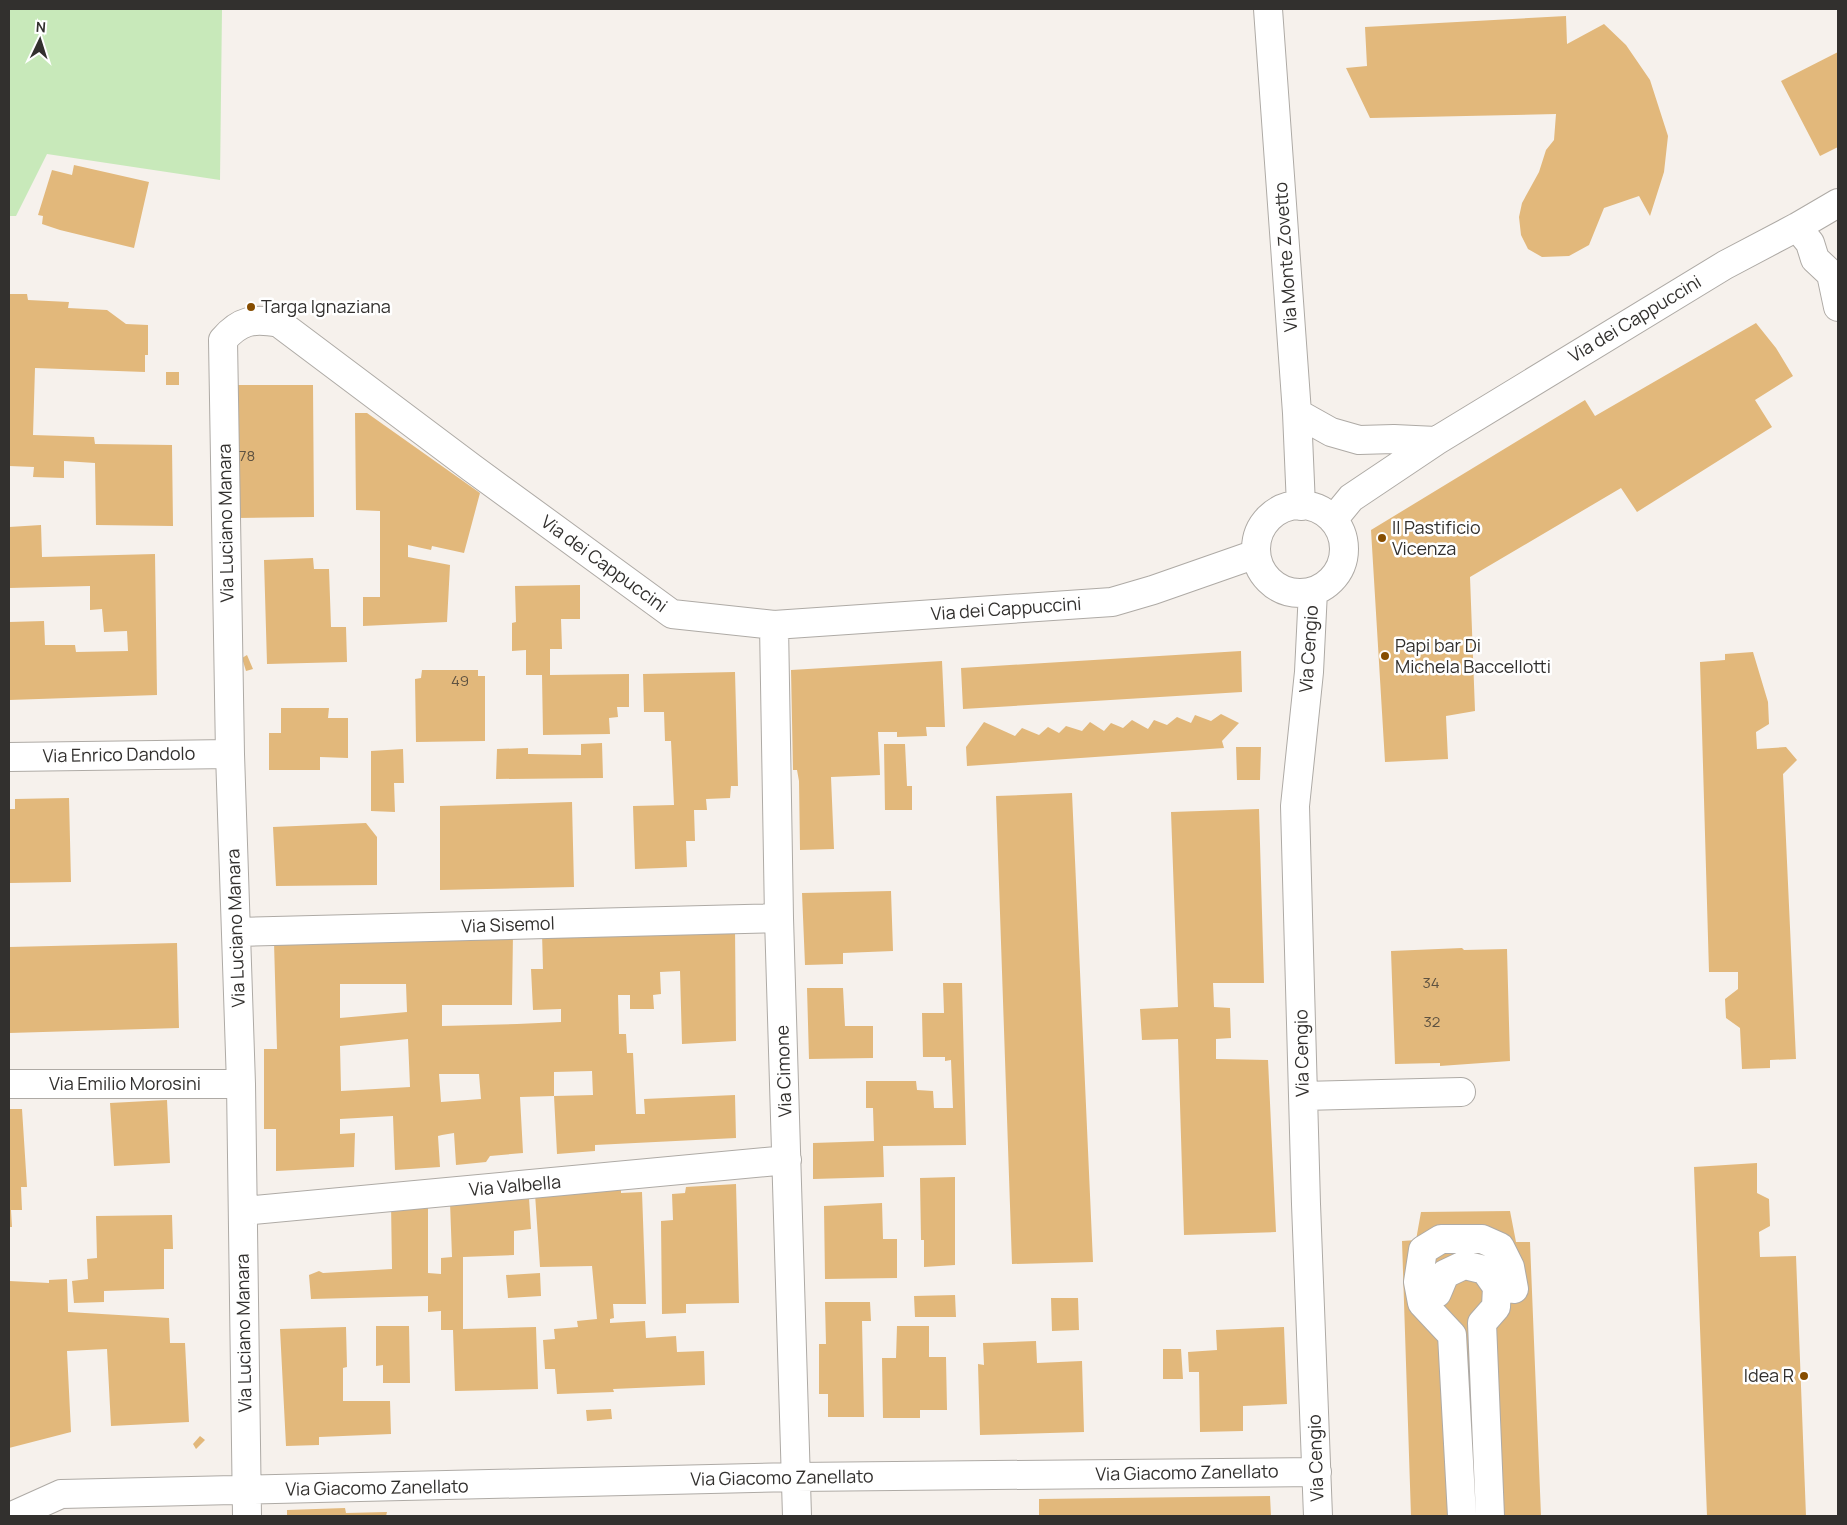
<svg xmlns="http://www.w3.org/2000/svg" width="1847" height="1525" font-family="Manrope,sans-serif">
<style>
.green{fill:#c8e9ba}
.building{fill:#e2b87b;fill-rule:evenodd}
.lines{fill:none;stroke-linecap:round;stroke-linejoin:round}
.minor-casing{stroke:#aeaaa5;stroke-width:30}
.minor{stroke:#fff;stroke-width:28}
.poi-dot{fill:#864d00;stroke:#fff;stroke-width:2}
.labels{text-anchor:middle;stroke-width:5;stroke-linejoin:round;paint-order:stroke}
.number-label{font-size:15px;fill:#5e5241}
.street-label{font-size:18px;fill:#32302e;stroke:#fff}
.poi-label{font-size:18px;fill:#32302e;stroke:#fff;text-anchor:start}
</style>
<rect width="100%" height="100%" fill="#f6f1ec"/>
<path class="green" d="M 9,9 L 222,9 L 220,180 L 47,154 L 16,216 L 9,216 Z"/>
<path class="building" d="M 1566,16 L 1567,44 L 1604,24 L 1626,45 L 1650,80 L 1668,136 L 1664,172 L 1650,216 L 1639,196 L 1604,208 L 1589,245 L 1569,256 L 1542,257 L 1528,249 L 1521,235 L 1519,217 L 1522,203 L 1539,172 L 1546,150 L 1554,140 L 1556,114 L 1370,118 L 1346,68 L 1367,66 L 1365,27 Z
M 1838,52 L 1838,147 L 1820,156 L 1781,81 Z
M 74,165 L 149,182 L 134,248 L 60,230 L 42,224 L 43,216 L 38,215 L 52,170 L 72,175 Z
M 9,294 L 27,294 L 28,300 L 69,302 L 68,308 L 107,310 L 126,324 L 148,325 L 148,355 L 145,355 L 145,372 L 35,368 L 33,435 L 94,437 L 95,444 L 172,445 L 173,526 L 96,525 L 95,463 L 64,461 L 64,478 L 33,477 L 34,467 L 9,466 Z
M 1756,323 L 1776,348 L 1793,376 L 1755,400 L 1772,427 L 1637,512 L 1621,488 L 1470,577 L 1475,711 L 1446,716 L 1448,759 L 1385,762 L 1371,530 L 1585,400 L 1595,416 Z
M 166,372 L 179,372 L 179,385 L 166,385 Z
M 234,385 L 313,385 L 314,517 L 235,518 Z
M 355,413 L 367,413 L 480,493 L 464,553 L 432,546 L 431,550 L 408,545 L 408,557 L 450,565 L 447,622 L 363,626 L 363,597 L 380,597 L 380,511 L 356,510 Z
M 41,525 L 42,557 L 155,554 L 157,695 L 9,700 L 9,622 L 44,621 L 45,645 L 75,645 L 76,652 L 128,651 L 127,631 L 104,632 L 102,609 L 90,610 L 90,586 L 9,588 L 9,527 Z
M 313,558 L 314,569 L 329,569 L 331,627 L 346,627 L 347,662 L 267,664 L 264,560 Z
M 580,585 L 580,619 L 561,619 L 562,649 L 550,649 L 550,675 L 629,674 L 629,707 L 617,707 L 618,717 L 609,718 L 610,734 L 543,735 L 542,675 L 526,675 L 526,650 L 512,651 L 512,623 L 516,622 L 515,586 Z
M 1241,651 L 1242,692 L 963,709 L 961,668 Z
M 1753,652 L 1768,702 L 1769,724 L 1756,732 L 1757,749 L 1786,747 L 1797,760 L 1783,774 L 1796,1059 L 1770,1060 L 1770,1068 L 1742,1069 L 1740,1028 L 1726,1018 L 1725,999 L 1738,989 L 1738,972 L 1709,972 L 1700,662 L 1725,660 L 1725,654 Z
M 247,655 L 253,669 L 246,671 L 242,658 Z
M 942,661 L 945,727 L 926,727 L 927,736 L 897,737 L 897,732 L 878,732 L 880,775 L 831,777 L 834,849 L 800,850 L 799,781 L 797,770 L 793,770 L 791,670 Z
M 422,670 L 478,670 L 478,676 L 485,676 L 485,741 L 416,742 L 415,679 L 421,678 Z
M 735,672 L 738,786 L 731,786 L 730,798 L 706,799 L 707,810 L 694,810 L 695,841 L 686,841 L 687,867 L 635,869 L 633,806 L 674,805 L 671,741 L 665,741 L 664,712 L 644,712 L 643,674 Z
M 281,708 L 329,708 L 328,718 L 348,718 L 348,758 L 320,757 L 320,770 L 269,770 L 269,733 L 281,733 Z
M 1221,714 L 1239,723 L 1222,741 L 1224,748 L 967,766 L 966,747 L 984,722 L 1015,736 L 1022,728 L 1039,735 L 1048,727 L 1059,733 L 1066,726 L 1082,731 L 1090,722 L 1104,731 L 1111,723 L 1123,728 L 1132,720 L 1148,729 L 1154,720 L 1167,725 L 1177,717 L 1191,723 L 1195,715 L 1211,721 Z
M 602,743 L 603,778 L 496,779 L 497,749 L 528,748 L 528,754 L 581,755 L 581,744 Z
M 884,744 L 905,744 L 907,786 L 912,786 L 912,810 L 885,810 Z
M 1236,747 L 1261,747 L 1260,780 L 1237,780 Z
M 403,749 L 404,783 L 394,783 L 395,812 L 371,811 L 371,751 Z
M 1072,793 L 1093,1262 L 1012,1264 L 996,796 Z
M 69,798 L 71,882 L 9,883 L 9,809 L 15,809 L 15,799 Z
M 572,802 L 574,887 L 440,890 L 440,806 Z
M 1259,809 L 1264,983 L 1213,983 L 1214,1007 L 1230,1008 L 1231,1038 L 1216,1039 L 1216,1059 L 1268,1060 L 1276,1232 L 1184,1235 L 1178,1039 L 1142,1040 L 1140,1009 L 1178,1007 L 1171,812 Z
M 366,823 L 377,837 L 377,885 L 276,886 L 273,827 Z
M 891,891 L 893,951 L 843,953 L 843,964 L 805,965 L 802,893 Z
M 735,927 L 736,1041 L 682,1044 L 680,971 L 660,972 L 661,994 L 653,995 L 654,1009 L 630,1009 L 630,995 L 618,995 L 619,1034 L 626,1034 L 627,1053 L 633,1053 L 636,1114 L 645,1114 L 644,1099 L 735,1095 L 736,1138 L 595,1145 L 595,1151 L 557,1154 L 554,1096 L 593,1095 L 592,1071 L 554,1072 L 554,1096 L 520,1097 L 523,1153 L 490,1156 L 486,1162 L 456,1165 L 454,1133 L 442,1135 L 438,1136 L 440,1167 L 395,1170 L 393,1116 L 340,1119 L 340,1134 L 355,1133 L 354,1167 L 276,1171 L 276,1129 L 264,1129 L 264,1049 L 277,1049 L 274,942 L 513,933 L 512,1005 L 442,1005 L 442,1026 L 517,1024 L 561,1022 L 561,1009 L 533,1010 L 531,969 L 543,969 L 542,933 ZM 340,984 L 406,984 L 407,1012 L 340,1018 ZM 408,1039 L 410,1087 L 341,1091 L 340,1046 ZM 439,1074 L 479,1074 L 481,1099 L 441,1102 Z
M 177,943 L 179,1028 L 9,1033 L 9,947 Z
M 1462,948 L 1464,950 L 1507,949 L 1510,1061 L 1440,1066 L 1440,1063 L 1395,1064 L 1391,951 Z
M 943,983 L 962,983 L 966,1145 L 883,1146 L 884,1177 L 813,1179 L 813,1143 L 874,1141 L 873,1108 L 866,1108 L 866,1081 L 916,1081 L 917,1090 L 933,1091 L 934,1108 L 953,1108 L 951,1060 L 945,1061 L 945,1057 L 923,1057 L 922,1013 L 944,1013 Z
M 807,988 L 843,988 L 845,1026 L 873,1026 L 873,1058 L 809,1059 Z
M 167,1100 L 170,1163 L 114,1166 L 110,1103 Z
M 9,1109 L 22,1109 L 27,1187 L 21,1187 L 22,1210 L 11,1210 L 12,1227 L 9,1227 Z
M 1757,1163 L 1757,1193 L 1769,1199 L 1770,1226 L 1759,1232 L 1760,1257 L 1796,1256 L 1806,1516 L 1707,1516 L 1694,1167 Z
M 955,1177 L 955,1265 L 924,1267 L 924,1240 L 921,1240 L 920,1178 Z
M 736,1184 L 739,1303 L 686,1304 L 686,1313 L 662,1314 L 661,1221 L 673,1220 L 672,1194 L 685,1193 L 686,1187 Z
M 621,1189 L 621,1193 L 642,1192 L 646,1304 L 613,1304 L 614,1318 L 610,1319 L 610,1323 L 645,1321 L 646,1338 L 676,1336 L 677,1352 L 704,1351 L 705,1385 L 613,1389 L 614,1392 L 557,1394 L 555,1369 L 545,1369 L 543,1340 L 555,1339 L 554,1329 L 578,1327 L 577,1321 L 597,1319 L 592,1266 L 540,1267 L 535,1194 Z
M 529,1198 L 531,1229 L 514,1231 L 514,1255 L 463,1257 L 463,1329 L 536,1327 L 538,1389 L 455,1391 L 453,1330 L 441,1330 L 441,1311 L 428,1312 L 428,1296 L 311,1299 L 309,1275 L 319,1271 L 323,1273 L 392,1269 L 391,1203 L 428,1202 L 428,1273 L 441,1274 L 441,1258 L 452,1257 L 450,1202 Z
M 882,1203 L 883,1239 L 897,1239 L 897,1278 L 825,1279 L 824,1206 Z
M 1510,1211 L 1516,1242 L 1530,1242 L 1541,1516 L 1411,1516 L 1402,1241 L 1416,1240 L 1421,1212 Z
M 172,1215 L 173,1249 L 164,1249 L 164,1289 L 104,1291 L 104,1302 L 74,1303 L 72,1281 L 88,1279 L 87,1259 L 97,1258 L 96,1216 Z
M 540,1273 L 541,1296 L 508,1298 L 506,1275 Z
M 67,1279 L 68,1312 L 169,1318 L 170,1343 L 185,1343 L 189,1422 L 111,1426 L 107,1349 L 67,1351 L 71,1432 L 9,1448 L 9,1281 L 49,1283 L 49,1280 Z
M 955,1295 L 956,1317 L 915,1317 L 914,1296 Z
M 1051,1298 L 1078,1298 L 1079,1330 L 1052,1331 Z
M 825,1302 L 870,1302 L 871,1321 L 862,1321 L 864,1417 L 828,1417 L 828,1394 L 819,1394 L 819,1344 L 826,1344 Z
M 376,1326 L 409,1326 L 410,1383 L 383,1383 L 383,1365 L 376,1366 Z
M 897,1326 L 929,1326 L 929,1357 L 946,1357 L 947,1410 L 920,1410 L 920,1418 L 883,1418 L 882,1358 L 896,1358 Z
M 346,1327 L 347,1367 L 343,1368 L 343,1401 L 390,1401 L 391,1434 L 319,1437 L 319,1445 L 286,1446 L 280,1329 Z
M 1284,1327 L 1287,1404 L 1243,1406 L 1243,1431 L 1200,1432 L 1199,1372 L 1189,1372 L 1188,1352 L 1217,1350 L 1216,1330 Z
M 1036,1341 L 1037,1363 L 1082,1361 L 1084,1432 L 980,1435 L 978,1364 L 984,1365 L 983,1343 Z
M 1163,1349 L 1181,1349 L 1183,1379 L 1163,1379 Z
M 611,1409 L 612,1419 L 587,1421 L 586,1410 Z
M 200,1436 L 205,1440 L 196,1449 L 193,1444 Z
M 1270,1496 L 1271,1516 L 1039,1516 L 1039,1499 Z
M 345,1508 L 346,1513 L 387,1512 L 386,1516 L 287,1516 L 287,1510 Z"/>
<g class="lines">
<defs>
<path id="minor" d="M 1268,9 L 1297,413 L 1301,506
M 1797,227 L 1810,243 L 1815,259 L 1831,274 L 1838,307
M 1297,413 L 1331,432 L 1359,440 L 1394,439 L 1436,441
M1256 549a44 44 0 1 1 88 0a44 44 0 1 1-88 0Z
M 1333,520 L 1351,498 L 1436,441 L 1725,265 L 1797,227 L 1838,203
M 1313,591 L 1309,672 L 1295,806 L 1306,1204 L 1318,1516
M 774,625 L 779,918 L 797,1516
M 9,757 L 230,754
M 237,932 L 779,918
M 9,1084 L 241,1084
M 1303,1096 L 1461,1092
M 243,1211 L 787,1160
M 1437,1293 L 1445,1274 L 1464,1265 L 1485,1270 L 1497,1287 L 1496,1307 L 1482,1323 L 1490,1516
M 12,1516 L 61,1494 L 796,1477 L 1317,1472
M 247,1516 L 241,1084 L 230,754 L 223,340 C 240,320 254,318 279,323 L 472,468 L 672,614 L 774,625 L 1112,602 L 1153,590 L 1256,554
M 1462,1516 L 1452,1335 L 1422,1303 L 1418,1282 L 1423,1250 L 1441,1239 L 1482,1239 L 1500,1247 L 1510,1267 L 1514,1289"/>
</defs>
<use href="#minor" class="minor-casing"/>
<use href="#minor" class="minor"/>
</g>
<g class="poi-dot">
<circle cx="251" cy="307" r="5"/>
<circle cx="1382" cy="538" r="5"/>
<circle cx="1385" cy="656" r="5"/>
<circle cx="1804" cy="1376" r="5"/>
</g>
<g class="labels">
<g class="number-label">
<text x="247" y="461">78</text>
<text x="460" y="686">49</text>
<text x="1431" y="988">34</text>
<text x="1432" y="1027">32</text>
</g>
<g class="street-label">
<text transform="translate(1286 257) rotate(-94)" y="6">Via Monte Zovetto</text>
<text transform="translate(1635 319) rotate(-31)" y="6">Via dei Cappuccini</text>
<text transform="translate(226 523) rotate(-91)" y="6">Via Luciano Manara</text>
<text transform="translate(604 564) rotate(36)" y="6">Via dei Cappuccini</text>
<text transform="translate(1006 609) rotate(-4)" y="6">Via dei Cappuccini</text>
<text transform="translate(1309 649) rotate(-86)" y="6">Via Cengio</text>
<text transform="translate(119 755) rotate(-1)" y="6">Via Enrico Dandolo</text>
<text transform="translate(508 925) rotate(-2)" y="6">Via Sisemol</text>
<text transform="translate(236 928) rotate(-92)" y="6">Via Luciano Manara</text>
<text transform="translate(1302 1053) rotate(-91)" y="6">Via Cengio</text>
<text transform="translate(784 1071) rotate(-92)" y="6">Via Cimone</text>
<text x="125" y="1090">Via Emilio Morosini</text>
<text transform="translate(515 1186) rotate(-5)" y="6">Via Valbella</text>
<text transform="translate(244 1333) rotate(-91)" y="6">Via Luciano Manara</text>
<text transform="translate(1316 1458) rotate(-92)" y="6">Via Cengio</text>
<text transform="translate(1187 1473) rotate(-1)" y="6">Via Giacomo Zanellato</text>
<text transform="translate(782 1478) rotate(-1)" y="6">Via Giacomo Zanellato</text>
<text transform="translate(377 1488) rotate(-1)" y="6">Via Giacomo Zanellato</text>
</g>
<g class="poi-label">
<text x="261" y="313">Targa Ignaziana</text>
<text x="1392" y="534">Il Pastificio<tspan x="1392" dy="21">Vicenza</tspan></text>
<text x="1395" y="652">Papi bar Di<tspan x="1395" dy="21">Michela Baccellotti</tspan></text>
<text x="1794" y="1382" text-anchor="end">Idea R</text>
</g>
</g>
<rect width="1847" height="1525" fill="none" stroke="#32302e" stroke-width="20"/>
<g transform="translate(40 40) rotate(4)" stroke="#ffffff" stroke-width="4" paint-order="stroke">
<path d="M0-4L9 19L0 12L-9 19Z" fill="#32302e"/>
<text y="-8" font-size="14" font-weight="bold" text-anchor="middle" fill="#32302e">N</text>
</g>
</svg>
